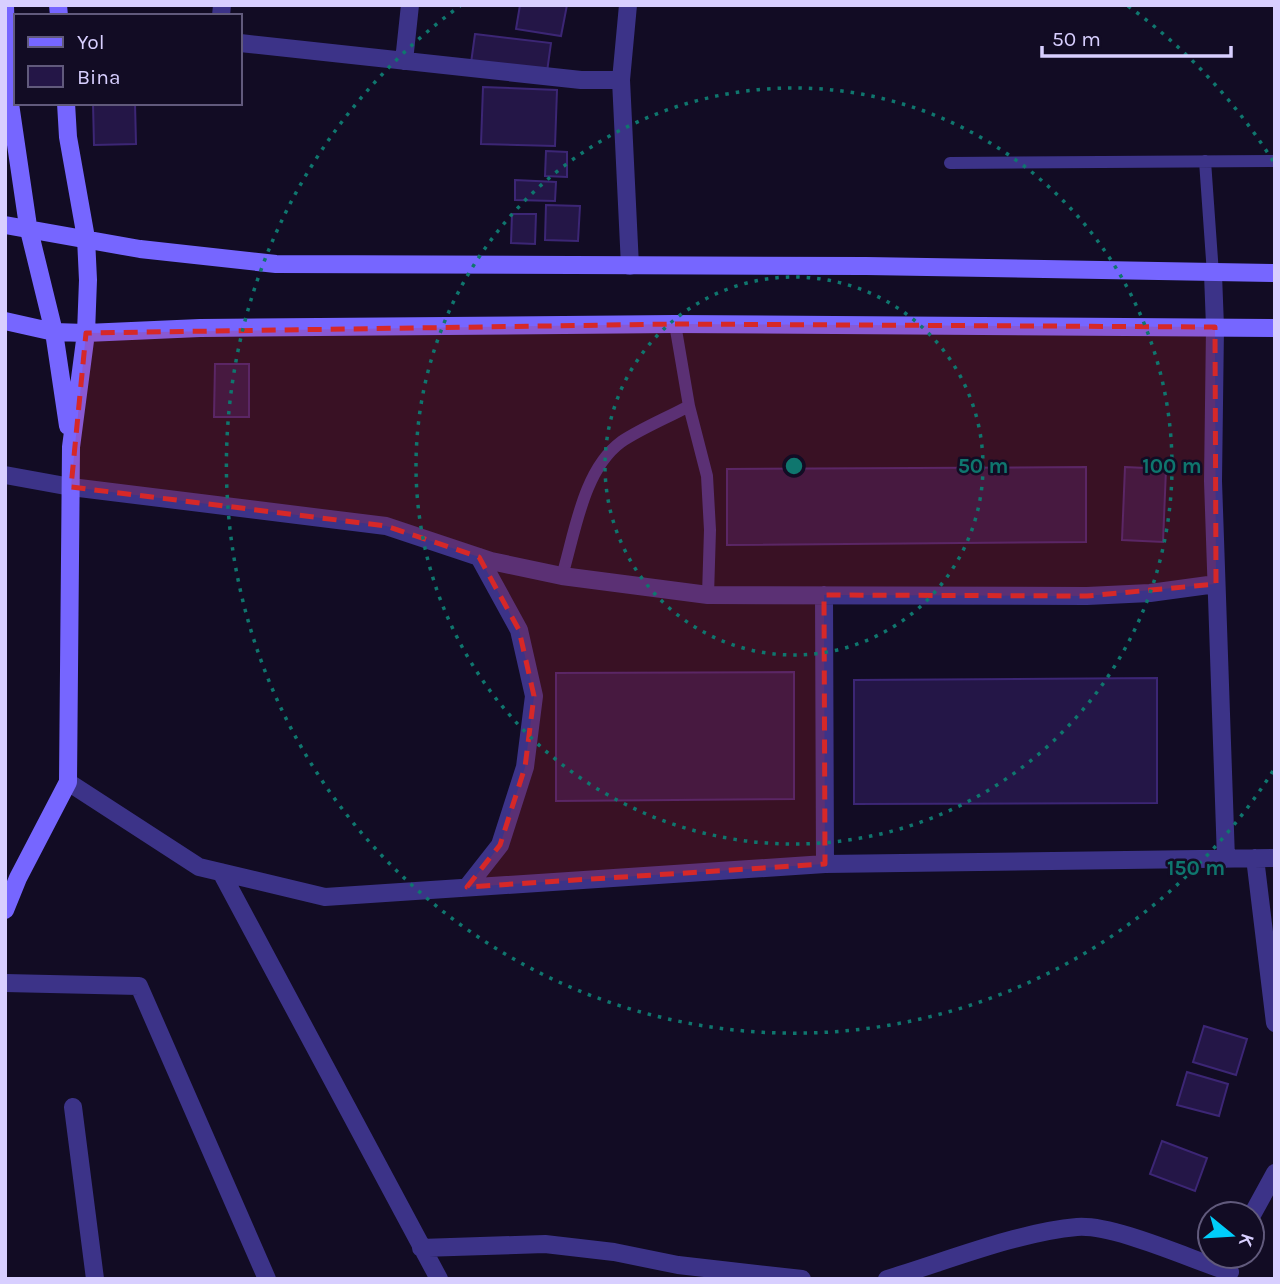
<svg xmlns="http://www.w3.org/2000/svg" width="1280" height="1284" font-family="Karla,sans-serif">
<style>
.building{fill:#241647;stroke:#3c2675;stroke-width:2}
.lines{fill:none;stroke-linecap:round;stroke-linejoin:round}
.lane{stroke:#3c3388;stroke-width:12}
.street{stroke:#3c3388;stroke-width:18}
.secondary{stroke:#7666ff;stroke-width:18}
.marked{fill:#d62828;fill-opacity:0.2;stroke:#d62828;stroke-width:5;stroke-dasharray:14 9;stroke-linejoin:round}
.ring{fill:none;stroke:#0f766e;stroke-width:3.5;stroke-dasharray:3.5 7}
.centre{fill:#0f766e;stroke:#120c24;stroke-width:3.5}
.ring-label{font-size:21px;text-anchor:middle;font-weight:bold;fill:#0f766e;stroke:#120c24;stroke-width:5;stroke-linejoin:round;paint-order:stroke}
</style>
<rect width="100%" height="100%" fill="#120c24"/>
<path class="building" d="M 520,5 L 567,5 L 561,36 L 516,29 Z
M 475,34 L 551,43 L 547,72 L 471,63 Z
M 483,87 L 557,90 L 555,146 L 481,144 Z
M 93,103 L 135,103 L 136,144 L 94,145 Z
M 546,151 L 567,152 L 567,177 L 545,176 Z
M 515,180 L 556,182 L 555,201 L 515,200 Z
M 546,205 L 580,206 L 578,241 L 545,240 Z
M 512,214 L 536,214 L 535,244 L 511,243 Z
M 215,364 L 249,364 L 249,417 L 214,417 Z
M 1086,467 L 1086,542 L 727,545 L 727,469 Z
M 1125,467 L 1166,469 L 1163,542 L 1122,540 Z
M 794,672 L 794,799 L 556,801 L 556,673 Z
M 1157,678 L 1157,803 L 854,804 L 854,680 Z
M 1204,1026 L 1247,1039 L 1236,1075 L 1193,1062 Z
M 1187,1072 L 1228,1084 L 1219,1116 L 1177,1105 Z
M 1162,1141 L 1207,1158 L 1195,1191 L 1150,1174 Z"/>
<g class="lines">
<path class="lane" d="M 1205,161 L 1213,274
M 950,163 L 1275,161
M 675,324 L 689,406 L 707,476 L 710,530 L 708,595
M 562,576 C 575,533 583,470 621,442 C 642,428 667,418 689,406"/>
<path class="street" d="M 628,5 L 621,80 L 630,266
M 221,16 L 222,5
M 240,43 L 581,80 L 621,80
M 404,61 L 410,5
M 1213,274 L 1215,327 L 1213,481 L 1226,859
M 5,475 L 71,487 L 386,526 L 491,561 L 562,576 L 708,595 L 1087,596 L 1150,593 L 1216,584
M 824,595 L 825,864 L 1275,858
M 68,782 L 199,867 L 325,897 L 825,864
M 1255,858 L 1275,1023
M 221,872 L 439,1279
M 467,887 L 500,845 L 525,767 L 534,696 L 519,630 L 479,557
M 5,983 L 139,986 L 267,1279
M 73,1107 L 95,1279
M 1252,1215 L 1275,1173
M 421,1248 L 545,1244 L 614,1252 L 678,1265 L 802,1279
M 887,1279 C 944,1262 1018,1232 1077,1227 C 1114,1224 1192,1260 1230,1272"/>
<path class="secondary" d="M 58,5 L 59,16
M 5,6 L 8,90 L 28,226 L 54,332 L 68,426
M 5,225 L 140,249 L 276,264 L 866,266 L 1275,273
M 5,321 L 54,332 L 86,333 L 200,328 L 675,324 L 1275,328
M 5,910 L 18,878 L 68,782 L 71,447 L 86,333 L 88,280 L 86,238 L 68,137 L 66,103"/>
</g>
<path class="marked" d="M 675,324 L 1215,327 L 1216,584 L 1087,596 L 824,595 L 825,864 L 467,887 L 500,845 L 525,767 L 534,696 L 519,630 L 479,557 L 386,526 L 71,487 L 86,333 Z"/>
<g class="ring">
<circle cx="794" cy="466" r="189"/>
<circle cx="794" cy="466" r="378"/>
<path d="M1273 771A568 568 0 1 1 460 6M1128 6A568 568 0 0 1 1273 161"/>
</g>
<circle cx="794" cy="466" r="10" class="centre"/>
<g class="ring-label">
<text x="983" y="473">50 m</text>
<text x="1172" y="473">100 m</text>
<text x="1196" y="875">150 m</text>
</g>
<rect width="1280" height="1284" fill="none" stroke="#d8cfff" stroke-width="14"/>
<rect x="14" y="14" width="228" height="91" fill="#120c24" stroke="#615a7c" stroke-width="2"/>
<rect x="28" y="37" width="35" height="10" fill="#7666ff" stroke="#615a7c" stroke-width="2"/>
<text x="77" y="49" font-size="21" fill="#d8cfff">Yol</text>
<rect x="28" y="66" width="35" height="21" fill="#241647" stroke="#615a7c" stroke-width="2"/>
<text x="77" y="84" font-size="21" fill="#d8cfff">Bina</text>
<g transform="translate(1231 1235) rotate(108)"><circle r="33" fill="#120c24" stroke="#615a7c" stroke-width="2"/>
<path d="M0-5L12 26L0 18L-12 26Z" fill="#00cefa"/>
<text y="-10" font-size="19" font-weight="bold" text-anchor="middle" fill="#d8cfff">K</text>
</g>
<path d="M1042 46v10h189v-10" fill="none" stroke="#d8cfff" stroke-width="3.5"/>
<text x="1052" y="46" font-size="21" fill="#d8cfff" stroke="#120c24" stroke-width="5" paint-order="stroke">50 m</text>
</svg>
